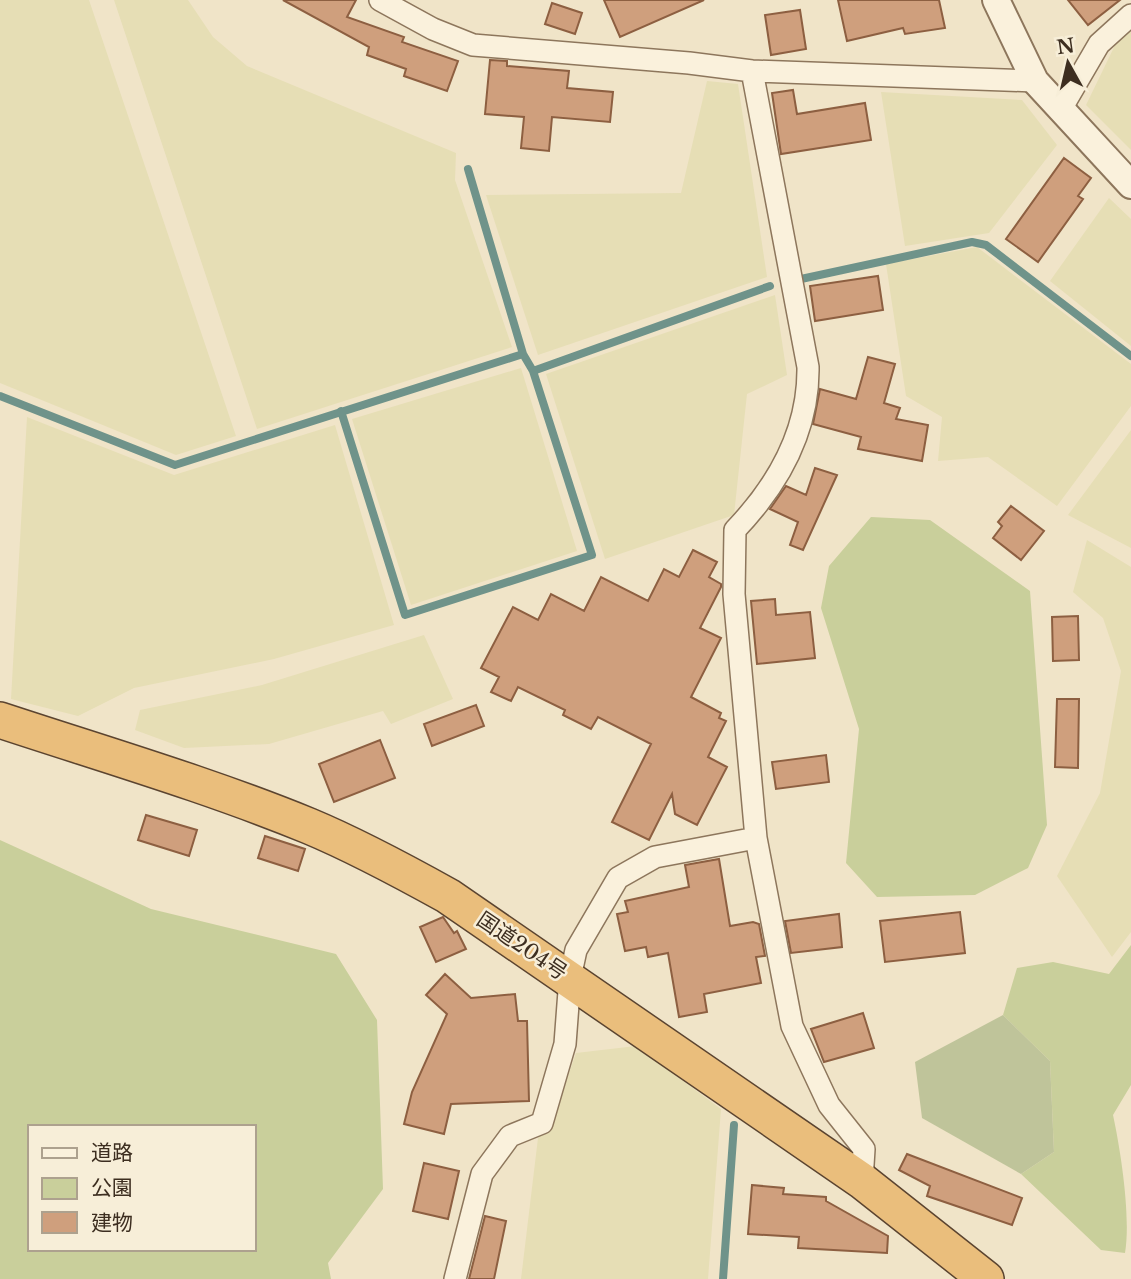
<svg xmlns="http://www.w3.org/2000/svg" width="1131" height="1279" font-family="'Libre Baskerville','Noto Sans JP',serif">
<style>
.farmland{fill:#e6deb5}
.green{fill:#c9cf9b;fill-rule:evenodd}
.cemetery{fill:#bfc49a}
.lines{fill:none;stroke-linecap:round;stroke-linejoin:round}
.stream{stroke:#6f938a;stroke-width:8}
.building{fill:#cf9f7d;stroke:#8d5f41;stroke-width:2}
.minor-casing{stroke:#8d765c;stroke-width:24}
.tertiary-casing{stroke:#8d765c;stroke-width:30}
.trunk-casing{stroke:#5b4430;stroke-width:38}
.minor{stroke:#faf1dc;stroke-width:21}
.tertiary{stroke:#faf1dc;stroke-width:26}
.trunk{stroke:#eabe7c;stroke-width:35}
.labels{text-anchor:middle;stroke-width:5;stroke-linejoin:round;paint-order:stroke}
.street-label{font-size:21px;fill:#3d2e20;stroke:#f7eed8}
</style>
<rect width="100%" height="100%" fill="#f0e4c8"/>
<path class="farmland" d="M 0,0 L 89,0 L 236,436 L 176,455 L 0,383 Z
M 114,0 L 188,0 L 213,37 L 247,66 L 456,153 L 455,180 L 512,347 L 257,429 Z
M 1131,30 L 1131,150 L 1086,105 L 1118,39 Z
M 707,81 L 738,84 L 767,277 L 538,355 L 486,195 L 681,193 Z
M 881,92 L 1022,100 L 1057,145 L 989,233 L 905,246 Z
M 1109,198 L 1131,219 L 1131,346 L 1050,281 Z
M 977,247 L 1131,364 L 1131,406 L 1057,506 L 988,457 L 938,461 L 942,417 L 906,396 L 886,264 Z
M 775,295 L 787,375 L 747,394 L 734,515 L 605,559 L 546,374 Z
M 521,368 L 577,551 L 411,605 L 352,419 Z
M 27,417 L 174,475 L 335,425 L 394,625 L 274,659 L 134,688 L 78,716 L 11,699 Z
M 1131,430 L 1131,548 L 1068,515 Z
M 1087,540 L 1131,567 L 1131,932 L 1112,957 L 1057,876 L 1100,793 L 1121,671 L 1103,618 L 1073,592 Z
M 424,635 L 453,699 L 391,724 L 383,711 L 269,744 L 184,748 L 135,730 L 140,710 L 262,685 Z
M 636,1046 L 721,1109 L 708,1279 L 521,1279 L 538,1138 L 551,1125 L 576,1053 Z"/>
<path class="green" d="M 871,517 L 930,520 L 1030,591 L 1047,825 L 1028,868 L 975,895 L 877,897 L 846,863 L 859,729 L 821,608 L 829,566 Z
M 0,840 L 151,909 L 336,954 L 377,1020 L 383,1189 L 328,1263 L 331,1279 L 0,1279 ZM 30,1127 L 254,1127 L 254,1249 L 30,1249 Z
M 1131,945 L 1131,1085 L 1113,1115 C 1121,1152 1131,1218 1125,1253 L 1101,1250 L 1021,1174 L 1054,1152 L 1050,1061 L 1003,1015 L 1017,968 L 1053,962 L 1109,974 Z"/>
<path class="cemetery" d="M 1003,1015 L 1050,1061 L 1054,1152 L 1021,1174 L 922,1118 L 915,1062 Z"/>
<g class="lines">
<path class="stream" d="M 468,169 L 523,354 L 533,371 L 770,286
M 801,279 L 972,242 L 986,245 L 1131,356
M 0,396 L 175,465 L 523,354
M 341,411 L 405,615 L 592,555 L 533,371
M 723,1279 L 734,1125"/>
</g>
<path class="building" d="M 283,0 L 356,0 L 347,17 L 404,37 L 402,42 L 458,61 L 447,91 L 404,76 L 406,69 L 367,55 L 369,47 Z
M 604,0 L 704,0 L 620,37 Z
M 838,0 L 939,0 L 945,28 L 905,34 L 903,28 L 847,41 Z
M 1068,0 L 1120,0 L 1088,25 Z
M 552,3 L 582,13 L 575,34 L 545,24 Z
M 800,10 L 806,49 L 771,55 L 765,15 Z
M 490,60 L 507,61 L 507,66 L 569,71 L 567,88 L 613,92 L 610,122 L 552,117 L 549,151 L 521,148 L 524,117 L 485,114 Z
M 793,90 L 797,114 L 865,103 L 871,140 L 781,154 L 772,93 Z
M 1064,158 L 1091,178 L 1078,196 L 1083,199 L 1038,262 L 1006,239 Z
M 878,276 L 883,310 L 815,321 L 810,286 Z
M 868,357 L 895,364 L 884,403 L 900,408 L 896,419 L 928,425 L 922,461 L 858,449 L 861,437 L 813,424 L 820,389 L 856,399 Z
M 815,468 L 837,475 L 803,550 L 790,545 L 798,522 L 770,509 L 786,486 L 806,495 Z
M 1011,506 L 1044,531 L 1021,560 L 993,538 L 1002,526 L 998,522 Z
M 693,550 L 717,562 L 709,577 L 721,584 L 721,587 L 700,628 L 721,638 L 691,697 L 721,713 L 719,718 L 726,721 L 708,757 L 727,767 L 697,825 L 675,814 L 672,794 L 649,840 L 612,822 L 651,744 L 598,717 L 591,729 L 563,715 L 565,710 L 518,687 L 511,701 L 491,692 L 499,677 L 481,668 L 513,607 L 538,620 L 551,594 L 584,611 L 601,577 L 648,601 L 664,569 L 679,577 Z
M 775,599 L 776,615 L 810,612 L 815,658 L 757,664 L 751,601 Z
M 1078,616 L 1079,660 L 1053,661 L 1052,617 Z
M 1057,699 L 1079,699 L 1078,768 L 1055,767 Z
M 476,705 L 484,726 L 432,746 L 424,724 Z
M 380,740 L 395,778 L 334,802 L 319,764 Z
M 826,755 L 829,782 L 776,789 L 772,762 Z
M 146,815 L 197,830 L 189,856 L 138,840 Z
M 265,836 L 305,849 L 298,871 L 258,858 Z
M 719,859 L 730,926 L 753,922 L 759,924 L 765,956 L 756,957 L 761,983 L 704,994 L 707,1012 L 679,1017 L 668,953 L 648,957 L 646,947 L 625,951 L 617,914 L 628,912 L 625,901 L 689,887 L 685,865 Z
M 960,912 L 965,953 L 885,962 L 880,921 Z
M 839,914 L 842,947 L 791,953 L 785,921 Z
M 443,917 L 454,933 L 457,931 L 466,949 L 436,962 L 420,927 Z
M 445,974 L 471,998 L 515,994 L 518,1021 L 527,1021 L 529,1101 L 451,1104 L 444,1134 L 404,1124 L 412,1092 L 447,1014 L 426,995 Z
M 863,1013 L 874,1048 L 824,1062 L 811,1029 Z
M 907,1154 L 1022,1198 L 1012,1225 L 927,1196 L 930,1186 L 899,1170 Z
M 424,1163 L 459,1171 L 448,1219 L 413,1211 Z
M 752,1185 L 784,1188 L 783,1194 L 826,1197 L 826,1201 L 888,1236 L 887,1253 L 798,1248 L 799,1237 L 748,1234 Z
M 485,1216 L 506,1221 L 494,1279 L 469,1279 Z"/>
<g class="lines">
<defs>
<path id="minor" d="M 380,0 L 433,29 L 473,45 L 689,63 L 752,71 L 1035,81
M 752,71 L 808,367 C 809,431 778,485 735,530 L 734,594 L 756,838 L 792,1026 L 829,1105 L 864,1149 L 862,1181
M 1060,111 L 1099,44 L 1131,15
M 455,1279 L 482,1174 L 510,1136 L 542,1123 L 565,1044 L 570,978 L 576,950 L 618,878 L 655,857 L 756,838"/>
<path id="tertiary" d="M 996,0 L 1035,81 L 1131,185"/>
<path id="trunk" d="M 0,720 C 103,754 209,785 309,826 C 357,846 403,871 448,896 L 862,1181 L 986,1279"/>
</defs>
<use href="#minor" class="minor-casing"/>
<use href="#tertiary" class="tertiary-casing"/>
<use href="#trunk" class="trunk-casing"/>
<use href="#minor" class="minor"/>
<use href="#tertiary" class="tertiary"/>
<use href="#trunk" class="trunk"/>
</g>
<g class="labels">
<g class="street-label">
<text transform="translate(522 946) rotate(34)" y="7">国道204号</text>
</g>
</g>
<rect x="28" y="1125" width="228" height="126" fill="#f7eed8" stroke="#ada18e" stroke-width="2"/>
<rect x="42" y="1148" width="35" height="10" fill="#faf1dc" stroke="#ada18e" stroke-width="2"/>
<text x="91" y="1160" font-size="21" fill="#3d2e20">道路</text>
<rect x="42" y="1178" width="35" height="21" fill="#c9cf9b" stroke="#ada18e" stroke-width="2"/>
<text x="91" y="1195" font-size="21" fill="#3d2e20">公園</text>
<rect x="42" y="1212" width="35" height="21" fill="#cf9f7d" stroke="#ada18e" stroke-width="2"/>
<text x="91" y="1230" font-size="21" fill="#3d2e20">建物</text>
<g transform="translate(1068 63) rotate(352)" stroke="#f7eed8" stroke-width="5" paint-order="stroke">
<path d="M0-5L12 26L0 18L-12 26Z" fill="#3d2e20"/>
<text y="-10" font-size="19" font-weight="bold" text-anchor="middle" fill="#3d2e20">N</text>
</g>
</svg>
